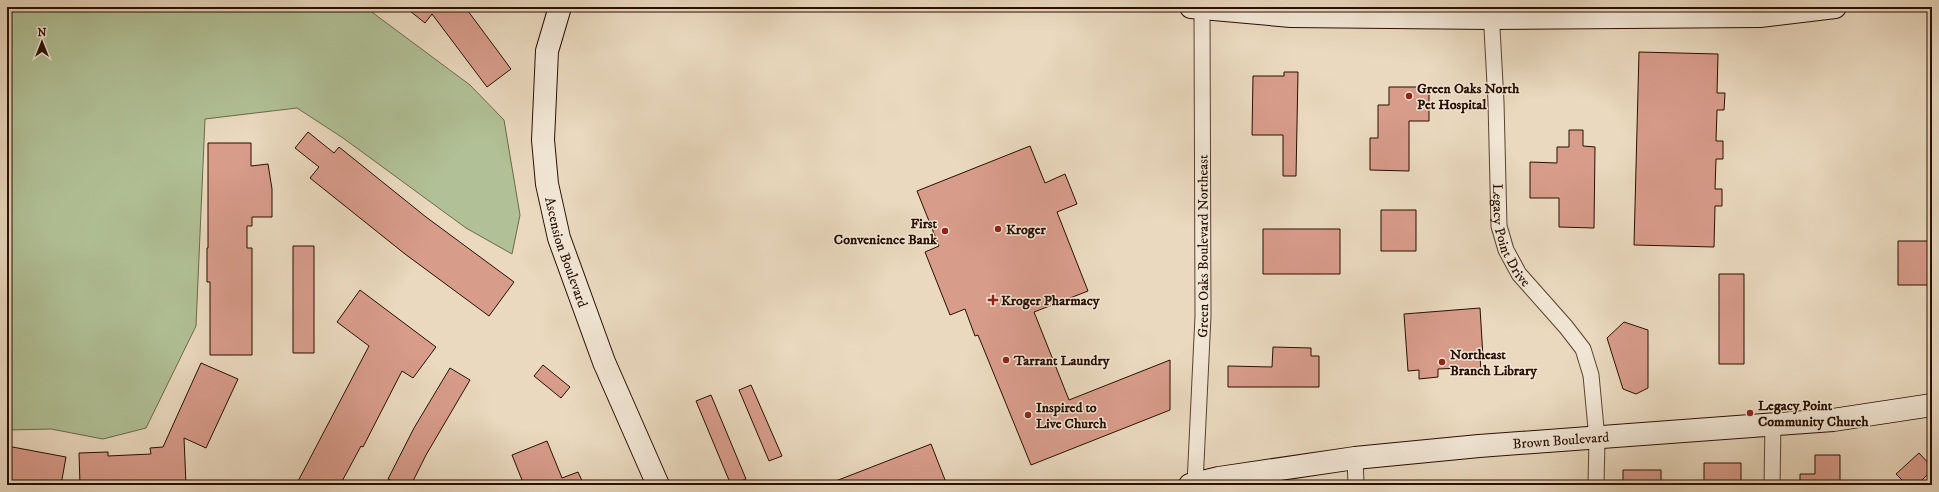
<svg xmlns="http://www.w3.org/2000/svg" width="1939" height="492" font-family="'IM FELL DW Pica',serif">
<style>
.green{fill:#b1c096;stroke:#6d684b}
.building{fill:#d89c8b;stroke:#290f00}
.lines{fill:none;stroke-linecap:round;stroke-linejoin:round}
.street-casing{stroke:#594230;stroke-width:17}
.secondary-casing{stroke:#290f00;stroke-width:24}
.street{stroke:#f1e6d5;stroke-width:15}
.secondary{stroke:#f1e6d5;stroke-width:22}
.poi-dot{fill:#8f2418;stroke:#f1e6d5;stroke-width:1.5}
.labels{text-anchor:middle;stroke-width:3;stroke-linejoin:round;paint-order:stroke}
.poi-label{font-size:14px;font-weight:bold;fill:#290f00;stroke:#f1e6d5;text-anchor:start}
.street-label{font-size:14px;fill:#290f00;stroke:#f1e6d5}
</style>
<rect width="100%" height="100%" fill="#ead9bf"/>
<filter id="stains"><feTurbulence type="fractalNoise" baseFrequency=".005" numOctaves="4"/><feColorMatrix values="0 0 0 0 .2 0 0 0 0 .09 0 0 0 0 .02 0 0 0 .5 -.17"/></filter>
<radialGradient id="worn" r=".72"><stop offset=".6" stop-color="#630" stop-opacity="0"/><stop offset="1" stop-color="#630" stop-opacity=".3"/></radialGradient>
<path class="green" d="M 7,7 L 365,7 L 470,85 L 504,120 L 520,215 L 512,254 L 466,228 L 343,138 L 297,108 L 205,119 L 196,326 L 146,428 L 103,439 L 51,429 L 7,430 Z"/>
<path class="building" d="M 405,7 L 465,7 L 511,69 L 487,87 L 432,14 L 425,23 Z
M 1639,52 L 1718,54 L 1717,93 L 1725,93 L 1724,110 L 1717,110 L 1716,141 L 1723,141 L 1723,159 L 1716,159 L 1715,189 L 1722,189 L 1722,206 L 1715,206 L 1714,247 L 1634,245 Z
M 1284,72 L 1298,72 L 1296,176 L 1283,176 L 1283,135 L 1252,135 L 1253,76 L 1284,76 Z
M 1389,87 L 1429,87 L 1429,121 L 1409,121 L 1409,171 L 1370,170 L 1370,138 L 1378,138 L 1378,105 L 1389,105 Z
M 1569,130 L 1583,130 L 1583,146 L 1595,147 L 1594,228 L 1559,227 L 1559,198 L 1530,198 L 1530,162 L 1557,163 L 1557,147 L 1569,147 Z
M 308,132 L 334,153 L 339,147 L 426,217 L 514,282 L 489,316 L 405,254 L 310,178 L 319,167 L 295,148 Z
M 208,143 L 251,143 L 251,166 L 268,164 L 272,189 L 272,217 L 252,217 L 252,226 L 247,226 L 247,248 L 252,248 L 252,355 L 210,355 L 210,282 L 207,282 L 207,248 L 208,248 Z
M 1030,146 L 1045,183 L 1065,174 L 1077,204 L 1057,212 L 1088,291 L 1034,312 L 1069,400 L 1170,360 L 1170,410 L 1031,465 L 978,335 L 975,336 L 965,309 L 950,315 L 925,252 L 939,246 L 917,191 Z
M 1381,210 L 1416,210 L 1416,251 L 1381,251 Z
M 1263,229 L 1340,229 L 1340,274 L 1263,274 Z
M 1898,241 L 1932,241 L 1932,285 L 1898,285 Z
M 293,246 L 314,246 L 314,353 L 293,353 Z
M 1719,274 L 1744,274 L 1744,364 L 1719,364 Z
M 360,290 L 436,347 L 413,378 L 402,371 L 363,447 L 361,446 L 340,485 L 296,485 L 369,346 L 337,322 Z
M 1480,308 L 1483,357 L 1480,357 L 1481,370 L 1462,371 L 1461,368 L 1438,369 L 1438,377 L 1419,379 L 1419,370 L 1408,371 L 1404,314 Z
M 1624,322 L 1648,330 L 1648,388 L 1636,394 L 1623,389 L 1607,338 Z
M 1273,347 L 1311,348 L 1311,356 L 1319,356 L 1319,387 L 1228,387 L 1228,366 L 1272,367 Z
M 201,363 L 238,379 L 206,448 L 184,438 L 186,485 L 80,485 L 79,453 L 108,452 L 108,456 L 151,454 L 150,448 L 163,447 Z
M 543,365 L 570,387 L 561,398 L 534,376 Z
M 450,368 L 470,380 L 426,455 L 411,485 L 399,485 L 388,479 L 414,428 Z
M 751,385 L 782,456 L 769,461 L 739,390 Z
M 711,395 L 746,479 L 731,485 L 696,401 Z
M 547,441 L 562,478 L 578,472 L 584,485 L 524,485 L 512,455 Z
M 931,444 L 947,485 L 828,485 L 828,484 Z
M 7,446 L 66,457 L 61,485 L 7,485 Z
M 1919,453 L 1932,467 L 1932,470 L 1917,485 L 1907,485 L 1896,474 Z
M 1815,455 L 1840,455 L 1840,485 L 1800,485 L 1800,474 L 1815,474 Z
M 1704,463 L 1741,463 L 1741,485 L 1704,485 Z
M 1623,470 L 1661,470 L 1661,485 L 1623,485 Z"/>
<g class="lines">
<defs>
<g id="street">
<path id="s1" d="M 1491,10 L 1496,102 L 1499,226 L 1506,250 L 1519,274 L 1566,327 L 1583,349 L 1591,375 L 1597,439 L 1596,485"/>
<path d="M 1355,458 L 1356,485"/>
<path id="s2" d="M 1195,484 L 1203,316 L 1202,9"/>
<path d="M 1772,485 L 1773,424"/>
</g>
<g id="secondary">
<path id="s3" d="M 560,7 L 547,51 L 543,140 L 547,184 L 559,238 L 604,362 L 658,485"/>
<path d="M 1191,7 L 1291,16 L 1491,18 L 1760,16 L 1835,7"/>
<path id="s4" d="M 1190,485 L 1219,478 L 1355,458 L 1479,446 L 1833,420 L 1932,405"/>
</g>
</defs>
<use href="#street" class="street-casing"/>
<use href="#secondary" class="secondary-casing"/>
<use href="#street" class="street"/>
<use href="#secondary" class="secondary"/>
</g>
<g class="poi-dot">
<circle cx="1409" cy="96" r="4"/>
<circle cx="998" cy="229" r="4"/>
<circle cx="945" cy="231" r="4"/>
<path d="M991 294h4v4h4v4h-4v4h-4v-4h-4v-4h4z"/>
<circle cx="1006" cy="360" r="4"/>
<circle cx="1442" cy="362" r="4"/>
<circle cx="1750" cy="413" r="4"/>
<circle cx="1028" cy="415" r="4"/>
</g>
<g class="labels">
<g class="poi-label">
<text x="1417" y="93">Green Oaks North<tspan x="1417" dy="16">Pet Hospital</tspan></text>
<text x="937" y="228" text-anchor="end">First<tspan x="937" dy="16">Convenience Bank</tspan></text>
<text x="1006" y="234">Kroger</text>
<text x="1001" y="305">Kroger Pharmacy</text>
<text x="1450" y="359">Northeast<tspan x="1450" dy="16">Branch Library</tspan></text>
<text x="1014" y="365">Tarrant Laundry</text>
<text x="1758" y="410">Legacy Point<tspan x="1758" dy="16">Community Church</tspan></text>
<text x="1036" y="412">Inspired to<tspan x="1036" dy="16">Live Church</tspan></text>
</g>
<g class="street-label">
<text dy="5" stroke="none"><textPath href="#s1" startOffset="228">Legacy Point Drive</textPath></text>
<text dy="5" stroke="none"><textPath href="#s2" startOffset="238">Green Oaks Boulevard Northeast</textPath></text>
<text dy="5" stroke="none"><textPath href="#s3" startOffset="250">Ascension Boulevard</textPath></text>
<text dy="5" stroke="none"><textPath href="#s4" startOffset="374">Brown Boulevard</textPath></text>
</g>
</g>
<rect width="1939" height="492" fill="none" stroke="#ead9bf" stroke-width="24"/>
<rect x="8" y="8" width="1923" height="476" fill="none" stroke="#290f00" stroke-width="2"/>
<rect x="12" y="12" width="1915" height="468" fill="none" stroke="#290f00"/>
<g transform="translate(42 42)" stroke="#f1e6d5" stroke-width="3" paint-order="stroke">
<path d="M0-3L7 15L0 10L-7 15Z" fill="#290f00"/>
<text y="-6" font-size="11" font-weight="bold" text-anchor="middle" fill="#290f00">N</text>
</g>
<rect width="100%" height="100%" filter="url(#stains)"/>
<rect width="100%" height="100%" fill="url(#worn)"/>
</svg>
